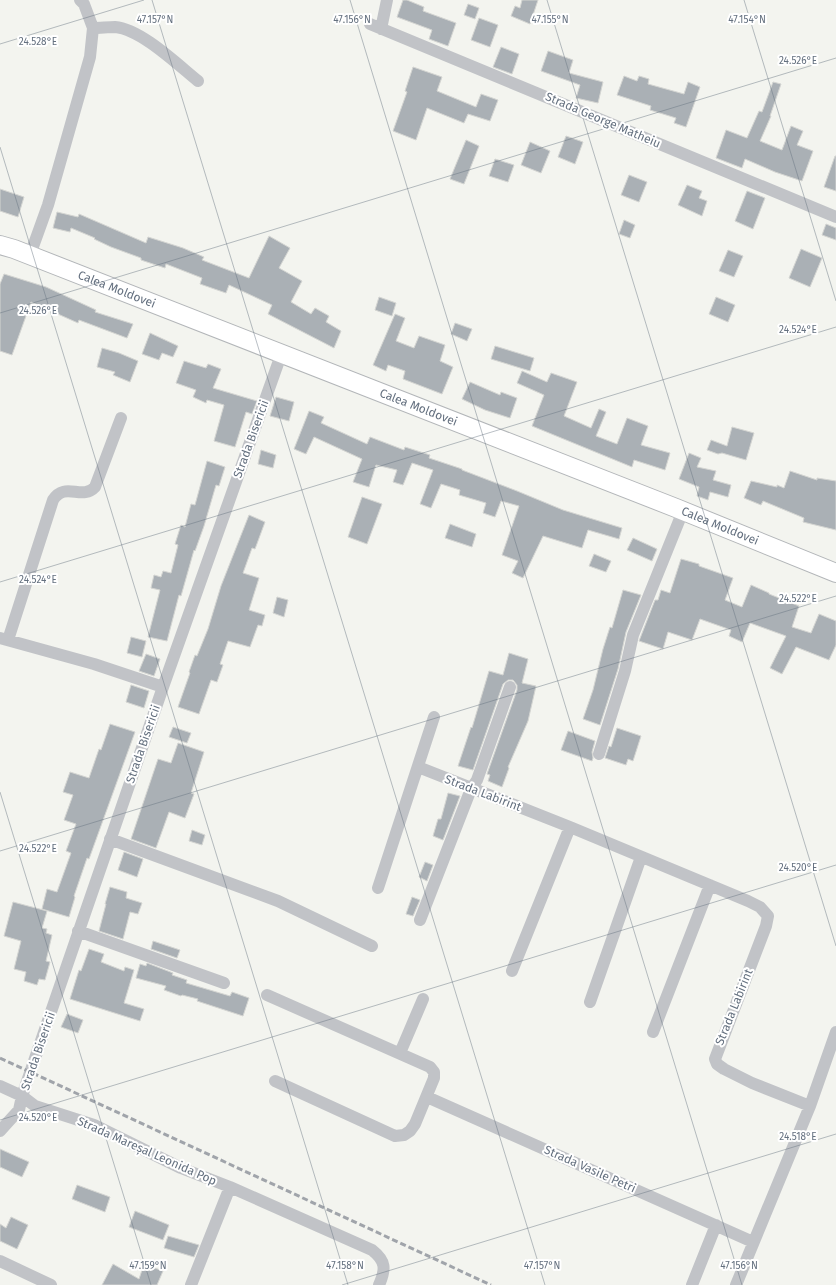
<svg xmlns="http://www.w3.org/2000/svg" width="836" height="1285" font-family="'Fira Sans',sans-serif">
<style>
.building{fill:#aab0b5;stroke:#d4d5d2}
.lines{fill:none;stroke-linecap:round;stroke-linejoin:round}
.highway-casing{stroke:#b3b6b9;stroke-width:20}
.minor{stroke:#c1c3c7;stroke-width:12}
.highway{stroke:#fff;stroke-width:18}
.rail{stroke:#a0a4aa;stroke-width:3;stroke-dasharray:6 3;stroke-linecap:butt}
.ticks{fill:none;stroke:#64707f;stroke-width:1;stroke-opacity:0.45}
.labels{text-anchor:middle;stroke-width:4;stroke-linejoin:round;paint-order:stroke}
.street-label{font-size:12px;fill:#64707f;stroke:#fff}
.ticks-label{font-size:10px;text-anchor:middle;fill:#64707f;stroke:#fff;stroke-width:4;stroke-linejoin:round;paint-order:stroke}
</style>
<rect width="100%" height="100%" fill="#f3f4ef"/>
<path class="building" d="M 403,0 L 407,0 L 424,7 L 423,11 L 456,23 L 448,46 L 429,39 L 432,30 L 397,17 Z
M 522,0 L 538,0 L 530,24 L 511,16 L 515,6 L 520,8 Z
M 468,4 L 479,8 L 475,19 L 464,15 Z
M 479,18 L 498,25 L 490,47 L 471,40 Z
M 501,47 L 519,54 L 512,74 L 493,67 Z
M 548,51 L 573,60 L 569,73 L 603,82 L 598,103 L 576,98 L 580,85 L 541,71 Z
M 413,67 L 442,77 L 437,91 L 476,107 L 481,94 L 498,100 L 490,121 L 468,114 L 464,123 L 427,108 L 416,140 L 393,131 L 407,92 L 405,91 Z
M 624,76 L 637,81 L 639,76 L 649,79 L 648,84 L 684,94 L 688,82 L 700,87 L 686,127 L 674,123 L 676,118 L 650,110 L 651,106 L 617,95 Z
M 773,82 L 781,84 L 770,116 L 771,116 L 760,141 L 782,150 L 791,126 L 803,131 L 797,145 L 813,151 L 802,181 L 775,172 L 745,159 L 742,168 L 716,158 L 726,130 L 747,138 L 759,111 L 762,112 Z
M 566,136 L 583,142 L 575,164 L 558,157 Z
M 466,140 L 479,146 L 464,184 L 450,179 Z
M 530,142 L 550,151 L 541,173 L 521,165 Z
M 835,156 L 836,156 L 836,191 L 824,187 Z
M 495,159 L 514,165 L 508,182 L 489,176 Z
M 629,175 L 647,182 L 639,202 L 621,195 Z
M 687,185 L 702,191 L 699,198 L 707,201 L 702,216 L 678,205 Z
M 0,189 L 24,197 L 18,217 L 0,211 Z
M 747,191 L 765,198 L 753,229 L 735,221 Z
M 57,212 L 78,217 L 79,214 L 146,243 L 148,237 L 183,248 L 204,257 L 202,260 L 249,278 L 269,236 L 290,248 L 279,268 L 302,281 L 291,302 L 311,314 L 315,308 L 329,316 L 326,322 L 341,331 L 334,348 L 268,314 L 272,305 L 229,285 L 226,293 L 200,284 L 202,278 L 166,264 L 165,268 L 141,260 L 141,258 L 111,247 L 94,239 L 95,238 L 71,228 L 70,232 L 53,228 Z
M 624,220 L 635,225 L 630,238 L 619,234 Z
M 826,224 L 836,228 L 836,240 L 822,235 Z
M 801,249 L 822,258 L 810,287 L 789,278 Z
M 728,250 L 743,256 L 734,277 L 719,271 Z
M 4,274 L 46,287 L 96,310 L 95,312 L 133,324 L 127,338 L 79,320 L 78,323 L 31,302 L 12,355 L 0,351 L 0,284 Z
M 379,297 L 396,303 L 392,316 L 375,310 Z
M 716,297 L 735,305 L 728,322 L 709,314 Z
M 395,314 L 405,318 L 396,341 L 414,348 L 419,336 L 445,345 L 440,361 L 453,367 L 442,394 L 403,379 L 405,371 L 388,365 L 386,371 L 373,365 Z
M 455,323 L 472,329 L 467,341 L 451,334 Z
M 150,333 L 178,346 L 173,357 L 162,353 L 159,360 L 142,354 Z
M 495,346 L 534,358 L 530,371 L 491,359 Z
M 102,348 L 119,353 L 138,361 L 130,382 L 113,375 L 115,372 L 97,367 Z
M 184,361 L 206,368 L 208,364 L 221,369 L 213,388 L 257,401 L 252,414 L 246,412 L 235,447 L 214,441 L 224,405 L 207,400 L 206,403 L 193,397 L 196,390 L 176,383 Z
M 522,371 L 547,382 L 551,373 L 577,382 L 564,416 L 591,428 L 599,409 L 606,412 L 596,436 L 617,444 L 627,418 L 648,426 L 641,445 L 670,453 L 665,470 L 634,460 L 632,467 L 532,426 L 544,395 L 517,383 Z
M 470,382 L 500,395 L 501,392 L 517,398 L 510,418 L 485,410 L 462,399 Z
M 276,397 L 294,402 L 289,421 L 270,416 Z
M 309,411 L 324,417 L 321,423 L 367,444 L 370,437 L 404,450 L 405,447 L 430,455 L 429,458 L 462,469 L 462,470 L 517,491 L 563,510 L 622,528 L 619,539 L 588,530 L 582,548 L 543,536 L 523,578 L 512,573 L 518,561 L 502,555 L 519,506 L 501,501 L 495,517 L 483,513 L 486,503 L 459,495 L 460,490 L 441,484 L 431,508 L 420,504 L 433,470 L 412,463 L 403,485 L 393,482 L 397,470 L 376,465 L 369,487 L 353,482 L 362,459 L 314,437 L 306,454 L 294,449 Z
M 732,427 L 754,433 L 746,460 L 722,453 L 718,454 L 707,450 L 711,440 L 727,446 Z
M 261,450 L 276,455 L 273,468 L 258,464 Z
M 689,453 L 701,458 L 697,467 L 716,471 L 713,480 L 731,485 L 728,497 L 710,492 L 708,500 L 697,496 L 699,487 L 679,479 Z
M 207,461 L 225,467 L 219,486 L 216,485 L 204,526 L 195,551 L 194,550 L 181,596 L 179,595 L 167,641 L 148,637 L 160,590 L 151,588 L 154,575 L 161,577 L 163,571 L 171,573 L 178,545 L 175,544 L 181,525 L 185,527 L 191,504 L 195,505 Z
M 790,471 L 817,480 L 817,478 L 836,481 L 836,530 L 803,522 L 804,518 L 763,501 L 761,505 L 744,498 L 751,481 L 777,487 L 777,485 L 784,488 Z
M 362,497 L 382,504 L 367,544 L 348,537 Z
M 249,515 L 265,522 L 255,549 L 252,548 L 243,573 L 259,578 L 249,610 L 265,615 L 262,626 L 258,625 L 250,647 L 228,641 L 220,664 L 223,665 L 217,682 L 211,680 L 199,714 L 178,707 L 190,673 L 189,672 L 195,655 L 197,656 L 208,629 L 221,586 Z
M 450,524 L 476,534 L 472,547 L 445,538 Z
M 633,538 L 657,549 L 652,561 L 627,550 Z
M 594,554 L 611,561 L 606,572 L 589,566 Z
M 681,559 L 699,564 L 699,566 L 733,578 L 725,600 L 742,607 L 751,585 L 769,593 L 769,594 L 799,606 L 792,627 L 811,633 L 819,614 L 836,621 L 836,645 L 829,660 L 796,647 L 782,674 L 770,668 L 786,636 L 750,623 L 742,642 L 729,636 L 731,630 L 700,619 L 692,640 L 668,632 L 663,649 L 639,641 L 655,600 L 658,600 L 661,590 L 670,593 Z
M 623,590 L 641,595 L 626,632 L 618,669 L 600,725 L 583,719 L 593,690 L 603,649 L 610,627 L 612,628 Z
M 277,597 L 288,600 L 284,617 L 273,613 Z
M 131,637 L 146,641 L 142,657 L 127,653 Z
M 509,653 L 528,659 L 522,683 L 536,686 L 528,721 L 508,767 L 509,768 L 502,787 L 488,781 L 490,775 L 487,774 L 517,690 L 517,685 L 513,680 L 508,680 L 503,684 L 473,770 L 458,766 L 471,727 L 472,728 L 489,671 L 503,675 Z
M 146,654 L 160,659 L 154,676 L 139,671 Z
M 131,685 L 149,691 L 144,708 L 126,702 Z
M 110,724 L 135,732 L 89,859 L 87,858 L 74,896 L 75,897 L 69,917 L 42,909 L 47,889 L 57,892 L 71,853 L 66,851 L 76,824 L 64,820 L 73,795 L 63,792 L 70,772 L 89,778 L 99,749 L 101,750 Z
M 173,727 L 191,733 L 187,743 L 169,737 Z
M 617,728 L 641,736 L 633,761 L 628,759 L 626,765 L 605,758 L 609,746 L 611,747 Z
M 568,731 L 595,741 L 592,752 L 593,758 L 592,761 L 561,750 Z
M 178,743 L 204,752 L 191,793 L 194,794 L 185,818 L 169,812 L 156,848 L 131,839 L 158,759 L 171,763 Z
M 448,793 L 460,796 L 443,840 L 433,836 L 438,819 L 441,819 Z
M 192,830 L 205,835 L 202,845 L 189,841 Z
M 124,852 L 143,859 L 137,877 L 118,870 Z
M 425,862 L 433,865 L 427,881 L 419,877 Z
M 110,887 L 127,892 L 126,898 L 142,903 L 138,914 L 130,912 L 123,939 L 99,931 L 106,904 L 105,904 Z
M 412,897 L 420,900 L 413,916 L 406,914 Z
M 13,902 L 47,911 L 42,928 L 47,929 L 46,933 L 52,935 L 46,961 L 50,962 L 45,980 L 39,979 L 37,985 L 24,981 L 26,972 L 14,969 L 21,941 L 4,936 Z
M 153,941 L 180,950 L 177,958 L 151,949 Z
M 89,949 L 104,954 L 101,962 L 124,971 L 125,967 L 134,970 L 124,1003 L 144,1009 L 140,1021 L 70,999 L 79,970 L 81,971 Z
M 147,963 L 173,973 L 172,975 L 187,980 L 186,983 L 230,996 L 232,992 L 249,998 L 243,1016 L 197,1001 L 198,999 L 182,995 L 181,996 L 164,990 L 166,986 L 136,978 L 140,964 L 146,966 Z
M 67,1014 L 83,1020 L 78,1033 L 61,1027 Z
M 0,1149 L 29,1162 L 22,1177 L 0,1167 Z
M 77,1185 L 110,1197 L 105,1212 L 72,1199 Z
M 135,1211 L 169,1225 L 163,1240 L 129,1227 Z
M 11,1217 L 28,1225 L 17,1249 L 0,1241 L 0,1224 L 6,1228 Z
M 168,1236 L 199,1245 L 194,1257 L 164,1248 Z
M 113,1264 L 139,1279 L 144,1264 L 163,1271 L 157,1285 L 102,1285 Z"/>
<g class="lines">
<defs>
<g id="highway">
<path id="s1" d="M 0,245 L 14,249 L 676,508 L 836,573"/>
</g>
</defs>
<use href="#highway" class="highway-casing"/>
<path class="minor" d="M 370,24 L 836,217
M 93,28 C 100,28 108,27 115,27 C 141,29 178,65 198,81
M 381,29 L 387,0
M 30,255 L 48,205 L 90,57 L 93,28 L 84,4 L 80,0
M 0,638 L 94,664 L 163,687
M 8,640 L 53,500 C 65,481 82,501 95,487 L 121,418
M 599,754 L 625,671 L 633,635 L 683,511
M 418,767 L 570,827 L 748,901 L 760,907 L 768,916 L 766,926 L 715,1059 L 717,1064 L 724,1069 L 752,1083 L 810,1106
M 110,839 L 278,901 L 372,946
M 378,888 L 434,717
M 420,920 L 471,789 L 477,780 L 510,687
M 78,931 L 224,983
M 512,971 L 570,827
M 267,995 L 430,1067 L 434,1072 L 434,1078 L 415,1124 L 410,1131 L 404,1135 L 395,1136 L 275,1081
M 590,1002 L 641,857
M 653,1032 L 710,885
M 400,1053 L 423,999
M 0,1086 L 22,1096 L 35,1106 L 94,1125 L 181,1168 L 230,1187 L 372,1250 C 386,1261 386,1269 379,1285
M 427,1097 L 753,1242
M 0,1131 L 19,1110 L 22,1096 L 163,687 L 281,355
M 0,1261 L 51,1285
M 191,1285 L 230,1187
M 692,1285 L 716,1225
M 736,1285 L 810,1106 L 836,1032"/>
<use href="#highway" class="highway"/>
<path class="rail" d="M 0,1058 L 491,1285"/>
</g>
<path class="ticks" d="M 152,0 L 545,1285M 350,0 L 742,1285M 547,0 L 836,946M 744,0 L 836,301M 0,44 L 144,0M 0,147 L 348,1285M 0,313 L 836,58M 0,582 L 836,327M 0,792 L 151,1285M 0,851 L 836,596M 0,1120 L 836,865M 342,1285 L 836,1134"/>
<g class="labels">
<g class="street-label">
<text transform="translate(603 120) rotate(23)" y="4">Strada George Matheiu</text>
<text dy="4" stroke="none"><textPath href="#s1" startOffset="125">Calea Moldovei</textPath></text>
<text dy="4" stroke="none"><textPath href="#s1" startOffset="449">Calea Moldovei</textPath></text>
<text transform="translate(251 439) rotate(-70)" y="4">Strada Bisericii</text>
<text dy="4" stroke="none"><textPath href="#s1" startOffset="773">Calea Moldovei</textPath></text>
<text transform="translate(143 744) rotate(-71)" y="4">Strada Bisericii</text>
<text transform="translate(483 793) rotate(21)" y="4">Strada Labirint</text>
<text transform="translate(734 1007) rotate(-68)" y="4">Strada Labirint</text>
<text transform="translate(38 1051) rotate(-71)" y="4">Strada Bisericii</text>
<text transform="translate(147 1151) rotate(24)" y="4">Strada Mareșal Leonida Pop</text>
<text transform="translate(590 1169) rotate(24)" y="4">Strada Vasile Petri</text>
</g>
</g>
<g class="ticks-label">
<text x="747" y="23">47.154°N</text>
<text x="155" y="23">47.157°N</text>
<text x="352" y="23">47.156°N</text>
<text x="550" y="23">47.155°N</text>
<text x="38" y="45">24.528°E</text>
<text x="798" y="64">24.526°E</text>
<text x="38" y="314">24.526°E</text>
<text x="798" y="333">24.524°E</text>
<text x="38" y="583">24.524°E</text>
<text x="798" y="602">24.522°E</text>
<text x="38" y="852">24.522°E</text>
<text x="798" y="871">24.520°E</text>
<text x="38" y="1121">24.520°E</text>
<text x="798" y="1140">24.518°E</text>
<text x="148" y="1269">47.159°N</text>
<text x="345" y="1269">47.158°N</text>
<text x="542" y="1269">47.157°N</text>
<text x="739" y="1269">47.156°N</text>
</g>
</svg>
